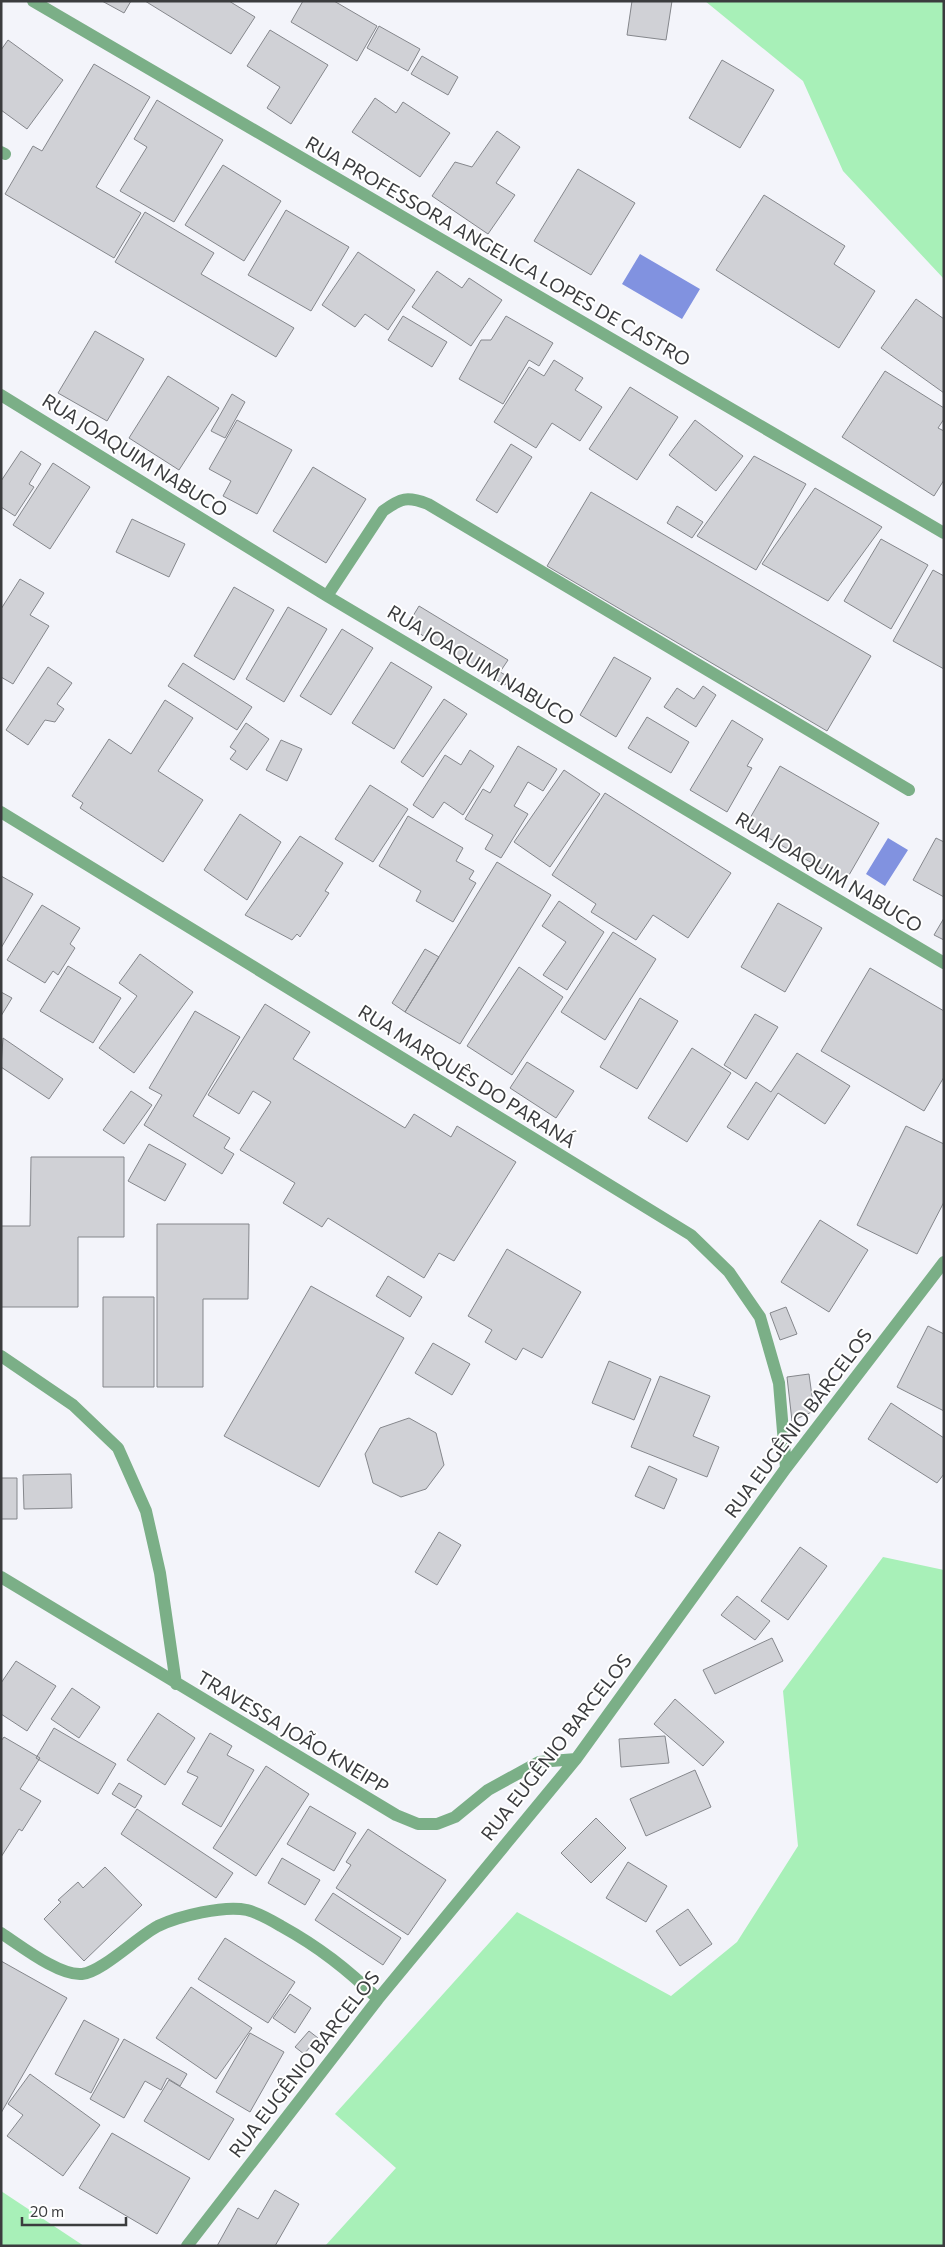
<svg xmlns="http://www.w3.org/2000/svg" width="945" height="2247" font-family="Commissioner,sans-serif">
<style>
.green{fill:#a8f0b8}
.water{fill:#8192e0}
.building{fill:#d0d1d6;stroke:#85878c}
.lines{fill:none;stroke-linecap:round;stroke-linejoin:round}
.minor{stroke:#7baf87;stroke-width:12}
.labels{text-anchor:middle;stroke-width:4;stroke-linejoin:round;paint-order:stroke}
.street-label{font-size:19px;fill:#3b3c3e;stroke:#fff}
</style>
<rect width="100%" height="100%" fill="#f3f4fa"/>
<path class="green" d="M 705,1 L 944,1 L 944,279 L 843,171 L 803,81 Z
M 883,1557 L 944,1570 L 944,2246 L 325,2246 L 396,2168 L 335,2114 L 517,1912 L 671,1996 L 737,1942 L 798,1846 L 783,1691 Z
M 1,2191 L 84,2246 L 1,2246 Z"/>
<path class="water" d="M 640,254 L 700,289 L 682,319 L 622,284 Z
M 888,838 L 908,850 L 885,886 L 866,874 Z"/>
<path class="building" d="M 102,1 L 131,1 L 124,13 Z
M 145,1 L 229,1 L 255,17 L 231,54 Z
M 303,1 L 334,1 L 377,26 L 357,61 L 291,22 Z
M 632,1 L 672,1 L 666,40 L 627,35 Z
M 379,26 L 420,49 L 408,71 L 367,48 Z
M 270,30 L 328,65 L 291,124 L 267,108 L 280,87 L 247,66 Z
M 8,40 L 63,80 L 27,129 L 1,110 L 1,50 Z
M 422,56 L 458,77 L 448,95 L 411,74 Z
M 722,60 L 774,90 L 740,148 L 689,118 Z
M 94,64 L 150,97 L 96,187 L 141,213 L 114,258 L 5,194 L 33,146 L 42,151 Z
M 375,98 L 396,113 L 403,102 L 450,133 L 420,177 L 352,132 Z
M 157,100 L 223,140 L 174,222 L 120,191 L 147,147 L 134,139 Z
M 497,131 L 520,147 L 496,183 L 515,195 L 488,234 L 432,196 L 455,162 L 472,167 Z
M 223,165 L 281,201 L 244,261 L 185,225 Z
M 578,169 L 635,203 L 591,275 L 534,241 Z
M 764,195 L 845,246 L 834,264 L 875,291 L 839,348 L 716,270 Z
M 286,210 L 349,247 L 311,311 L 248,275 Z
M 145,212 L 214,253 L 201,274 L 294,328 L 276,357 L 115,262 Z
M 358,252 L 415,290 L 388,330 L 365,314 L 355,327 L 322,305 Z
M 437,271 L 462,288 L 469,278 L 502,300 L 471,346 L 412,307 Z
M 916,299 L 944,319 L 944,393 L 881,348 Z
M 403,316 L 447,342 L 432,367 L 388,340 Z
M 506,316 L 553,343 L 539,366 L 529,360 L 503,404 L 459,379 L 481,340 L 491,340 Z
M 95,331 L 144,359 L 107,421 L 58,393 Z
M 554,360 L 583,378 L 575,390 L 602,407 L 580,441 L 552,423 L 536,448 L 494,422 L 529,367 L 544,376 Z
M 885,371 L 944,408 L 944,419 L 938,428 L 944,431 L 944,480 L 934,496 L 842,437 Z
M 168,376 L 219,408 L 179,470 L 129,438 Z
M 630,387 L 678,417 L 637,480 L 589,449 Z
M 232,394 L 245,402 L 225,438 L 211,431 Z
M 237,420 L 292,450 L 257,514 L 223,496 L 231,481 L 209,469 Z
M 695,420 L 743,456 L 716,491 L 669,455 Z
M 511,444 L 532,457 L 497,513 L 476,500 Z
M 21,451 L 41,464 L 29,484 L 34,487 L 15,516 L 1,507 L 1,481 Z
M 754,456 L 806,484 L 756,570 L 697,536 Z
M 53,463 L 90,487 L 50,549 L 13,525 Z
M 313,467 L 366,499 L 326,563 L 273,531 Z
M 815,488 L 882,527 L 828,601 L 762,564 Z
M 591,492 L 871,656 L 827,731 L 547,566 Z
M 677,506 L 703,522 L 692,538 L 667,523 Z
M 132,519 L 185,544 L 169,577 L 116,552 Z
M 881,539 L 928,565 L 891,629 L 844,601 Z
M 933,570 L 944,576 L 944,669 L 893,641 Z
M 20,579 L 44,593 L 30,615 L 49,626 L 13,684 L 1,677 L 1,609 Z
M 234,587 L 274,610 L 234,680 L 194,656 Z
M 419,606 L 508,660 L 500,672 L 509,677 L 505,685 L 407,626 Z
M 288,607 L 327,629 L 284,702 L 246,679 Z
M 342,629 L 373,648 L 331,715 L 300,696 Z
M 614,657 L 651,678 L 616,737 L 580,715 Z
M 391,662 L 432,687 L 394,749 L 352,723 Z
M 183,663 L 252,707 L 237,730 L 168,686 Z
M 48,667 L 72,683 L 57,704 L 64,709 L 55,722 L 45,720 L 28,745 L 6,730 Z
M 703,686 L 716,695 L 696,727 L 664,707 L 677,688 L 694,699 Z
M 444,699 L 467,714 L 423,777 L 401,762 Z
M 165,700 L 193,718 L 158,771 L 203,800 L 163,862 L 80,808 L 83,803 L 72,796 L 109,739 L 131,754 Z
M 647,717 L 689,742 L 671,773 L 628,748 Z
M 732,720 L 763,739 L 747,766 L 752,768 L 727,812 L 690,790 Z
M 246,723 L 269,739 L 247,770 L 230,759 L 236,751 L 230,747 Z
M 281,740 L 302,749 L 287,781 L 266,770 Z
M 518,746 L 557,769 L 543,791 L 528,782 L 514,806 L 528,814 L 501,858 L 485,849 L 493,835 L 465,819 L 483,789 L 490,793 Z
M 470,750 L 494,766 L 463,815 L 444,802 L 433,818 L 413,805 L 445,755 L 461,765 Z
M 780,766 L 879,823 L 845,882 L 746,825 Z
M 564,770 L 600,794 L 550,867 L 514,842 Z
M 370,785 L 408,809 L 373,862 L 335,839 Z
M 605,793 L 731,873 L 688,938 L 653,915 L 636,940 L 591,912 L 596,904 L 552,875 Z
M 240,814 L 281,842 L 247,900 L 204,870 Z
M 408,816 L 463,848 L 456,861 L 474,871 L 469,879 L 476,883 L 453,922 L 416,901 L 421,891 L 379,866 Z
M 300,836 L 343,863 L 325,891 L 329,893 L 300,937 L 297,934 L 292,940 L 245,915 Z
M 936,838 L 944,842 L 944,897 L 913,880 Z
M 497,862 L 551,895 L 460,1044 L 405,1012 Z
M 1,876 L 33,894 L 1,948 Z
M 559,901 L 604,932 L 567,990 L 543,975 L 566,942 L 542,926 Z
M 778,903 L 822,928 L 785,992 L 741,967 Z
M 42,905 L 80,928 L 70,944 L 75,948 L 58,975 L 53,971 L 45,983 L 7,960 Z
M 944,918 L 944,940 L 934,935 Z
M 613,932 L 656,959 L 605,1040 L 561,1012 Z
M 425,949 L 439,957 L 405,1012 L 392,1003 Z
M 140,954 L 193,992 L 134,1073 L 99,1048 L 137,996 L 119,983 Z
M 68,966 L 121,998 L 93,1043 L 40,1011 Z
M 519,967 L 563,997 L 512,1075 L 467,1046 Z
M 870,968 L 944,1011 L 944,1077 L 924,1111 L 821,1051 Z
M 1,992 L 12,998 L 1,1016 Z
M 640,998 L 678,1021 L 637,1089 L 600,1067 Z
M 265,1004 L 310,1032 L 293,1059 L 405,1128 L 414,1114 L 451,1137 L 457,1126 L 516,1162 L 454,1261 L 439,1253 L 424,1278 L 328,1218 L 322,1227 L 283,1203 L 295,1183 L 240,1150 L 271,1102 L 253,1091 L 239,1114 L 208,1095 Z
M 195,1011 L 240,1037 L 193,1116 L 230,1138 L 224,1148 L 234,1154 L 222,1174 L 144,1125 L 162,1095 L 149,1088 Z
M 755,1014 L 778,1027 L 746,1079 L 724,1065 Z
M 3,1038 L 63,1079 L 49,1099 L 1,1067 Z
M 692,1048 L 731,1073 L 687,1142 L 648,1118 Z
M 797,1053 L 850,1086 L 825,1124 L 778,1093 L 748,1140 L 727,1127 L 756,1082 L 771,1092 Z
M 527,1062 L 574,1091 L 556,1118 L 510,1088 Z
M 131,1091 L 152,1105 L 124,1144 L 103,1130 Z
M 906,1126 L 944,1144 L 944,1202 L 917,1254 L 857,1225 Z
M 149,1144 L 186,1164 L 165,1201 L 128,1181 Z
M 31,1157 L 124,1157 L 124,1237 L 78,1237 L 78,1307 L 1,1307 L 1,1226 L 30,1226 Z
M 820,1220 L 868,1250 L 829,1312 L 781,1282 Z
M 157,1224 L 249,1224 L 248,1299 L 203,1299 L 203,1387 L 157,1387 Z
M 507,1249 L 581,1292 L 542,1358 L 523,1348 L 516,1360 L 485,1342 L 492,1330 L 468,1316 Z
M 388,1276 L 422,1297 L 410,1317 L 376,1296 Z
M 311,1286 L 404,1338 L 319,1487 L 224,1436 Z
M 103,1297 L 154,1297 L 154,1387 L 103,1387 Z
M 786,1307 L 797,1334 L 780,1340 L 770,1313 Z
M 928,1326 L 944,1334 L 944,1411 L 897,1387 Z
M 433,1343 L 470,1364 L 452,1395 L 415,1373 Z
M 609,1361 L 651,1379 L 634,1420 L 592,1403 Z
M 809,1374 L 814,1411 L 792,1421 L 787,1377 Z
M 660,1376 L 710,1396 L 693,1436 L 719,1447 L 707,1477 L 631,1447 Z
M 891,1403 L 944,1438 L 944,1474 L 937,1483 L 868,1439 Z
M 409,1418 L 436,1433 L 444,1465 L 426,1489 L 401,1497 L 373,1483 L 365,1454 L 380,1428 Z
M 649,1466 L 677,1479 L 664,1509 L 635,1496 Z
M 71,1474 L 72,1508 L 24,1509 L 23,1475 Z
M 1,1478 L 17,1478 L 17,1519 L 1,1519 Z
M 439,1532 L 461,1545 L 437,1585 L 415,1572 Z
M 800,1547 L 827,1566 L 788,1620 L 761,1601 Z
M 737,1596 L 770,1621 L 755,1640 L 721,1615 Z
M 772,1638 L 783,1661 L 715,1694 L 703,1670 Z
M 16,1661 L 56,1686 L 27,1731 L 1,1714 L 1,1683 Z
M 72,1688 L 100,1707 L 79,1738 L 51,1719 Z
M 675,1699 L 724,1742 L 703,1766 L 654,1724 Z
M 158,1713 L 195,1738 L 165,1785 L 127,1760 Z
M 54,1728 L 116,1764 L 98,1794 L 36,1758 Z
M 210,1733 L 232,1746 L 227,1755 L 254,1770 L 221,1827 L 182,1804 L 198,1777 L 187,1772 Z
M 665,1736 L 669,1763 L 621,1767 L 619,1739 Z
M 4,1737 L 40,1758 L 20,1789 L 41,1801 L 22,1831 L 19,1829 L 1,1857 L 1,1741 Z
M 266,1766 L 309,1794 L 256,1876 L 213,1848 Z
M 695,1770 L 711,1807 L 646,1836 L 630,1799 Z
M 119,1783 L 142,1796 L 135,1808 L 112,1794 Z
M 310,1806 L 356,1833 L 334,1871 L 287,1844 Z
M 137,1809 L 233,1873 L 216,1898 L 121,1834 Z
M 596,1818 L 626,1848 L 591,1883 L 561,1853 Z
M 368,1829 L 446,1880 L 408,1935 L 336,1888 L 351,1865 L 346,1862 Z
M 282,1858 L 320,1880 L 305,1905 L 268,1883 Z
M 628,1862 L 667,1886 L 646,1922 L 606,1898 Z
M 105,1867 L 142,1905 L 84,1961 L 44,1919 L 61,1902 L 58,1900 L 78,1882 L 83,1888 Z
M 333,1893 L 401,1938 L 383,1965 L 315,1920 Z
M 688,1909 L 712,1944 L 680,1966 L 656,1931 Z
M 225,1938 L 295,1982 L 268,2023 L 198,1979 Z
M 1,1961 L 67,1998 L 1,2113 Z
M 191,1987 L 252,2028 L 216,2079 L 156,2038 Z
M 290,1994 L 311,2008 L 295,2033 L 273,2018 Z
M 84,2020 L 119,2039 L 91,2093 L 55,2074 Z
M 309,2031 L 318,2038 L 304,2054 L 295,2047 Z
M 250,2033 L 284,2052 L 250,2112 L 216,2092 Z
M 124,2039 L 187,2074 L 180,2086 L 167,2078 L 161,2090 L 145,2081 L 124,2118 L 90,2099 Z
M 30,2074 L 100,2125 L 63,2176 L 7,2136 L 23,2115 L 8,2104 Z
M 169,2080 L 234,2119 L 209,2160 L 144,2121 Z
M 112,2133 L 190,2178 L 157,2234 L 79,2188 Z
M 275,2190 L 299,2204 L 275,2246 L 217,2246 L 238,2208 L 258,2219 Z"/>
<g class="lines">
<path class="minor" d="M 33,1 L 944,533
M 1,152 L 5,154
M 1,395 L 327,596 L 944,963
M 327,596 L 383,511 C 401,498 407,496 428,504 L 909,790
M 1,812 L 691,1235 L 729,1272 L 760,1317 L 779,1383 L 786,1468
M 1,1356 L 73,1405 L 118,1448 L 146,1511 L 160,1573 L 176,1684
M 1,1577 L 396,1815 L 418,1824 L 437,1824 L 455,1817 L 488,1790 L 539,1762 L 576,1759
M 1,1933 C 21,1946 59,1976 82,1974 C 102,1972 137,1937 158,1926 C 179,1916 224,1905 247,1910 C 258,1913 271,1920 281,1926 C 319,1947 347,1969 378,1999
M 187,2246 L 378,1999 L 576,1759 L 786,1468 L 944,1262"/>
</g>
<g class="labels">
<g class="street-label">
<text transform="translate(498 251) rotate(30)" y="7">RUA PROFESSORA ANGELICA LOPES DE CASTRO</text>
<text transform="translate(135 455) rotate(32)" y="7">RUA JOAQUIM NABUCO</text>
<text transform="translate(481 665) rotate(31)" y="7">RUA JOAQUIM NABUCO</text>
<text transform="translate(829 872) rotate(31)" y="7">RUA JOAQUIM NABUCO</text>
<text transform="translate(467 1076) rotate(32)" y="7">RUA MARQUÊS DO PARANÁ</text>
<text transform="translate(798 1423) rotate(-53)" y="7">RUA EUGÊNIO BARCELOS</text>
<text transform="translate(293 1732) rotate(31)" y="7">TRAVESSA JOÃO KNEIPP</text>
<text transform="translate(556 1747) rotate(-52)" y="7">RUA EUGÊNIO BARCELOS</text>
<text transform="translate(304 2064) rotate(-52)" y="7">RUA EUGÊNIO BARCELOS</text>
</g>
</g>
<rect width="945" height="2247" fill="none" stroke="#3b3c3e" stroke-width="5"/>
<path d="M22 2217v8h104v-8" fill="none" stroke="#3b3c3e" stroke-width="2.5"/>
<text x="30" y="2217" font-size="15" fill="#3b3c3e" stroke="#ffffff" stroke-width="4" paint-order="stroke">20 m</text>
</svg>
